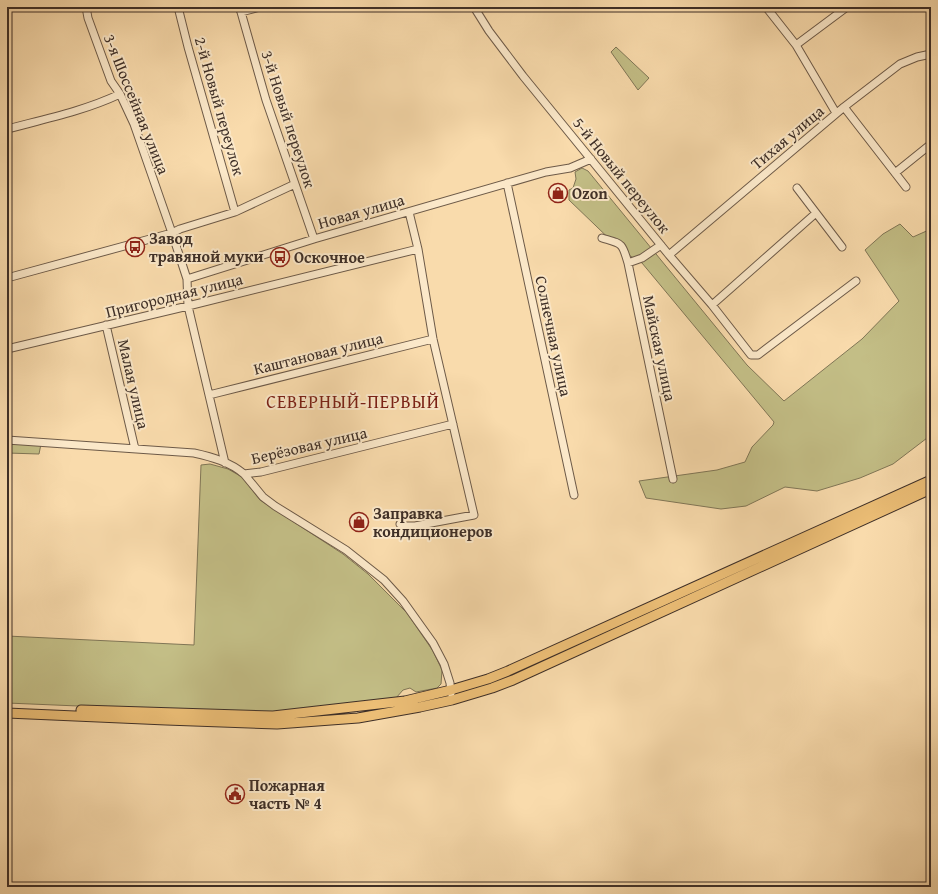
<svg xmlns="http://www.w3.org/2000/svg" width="938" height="894" font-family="'Gentium Book Plus',serif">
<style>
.green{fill:#c3be86;stroke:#807656}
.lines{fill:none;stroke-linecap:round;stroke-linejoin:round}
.minor-casing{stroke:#6d5a48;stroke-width:9}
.major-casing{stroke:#3e2f27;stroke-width:11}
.minor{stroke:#fbe8c9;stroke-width:7}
.major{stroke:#ecbe76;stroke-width:9}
.labels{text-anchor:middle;stroke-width:4;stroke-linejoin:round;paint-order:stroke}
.street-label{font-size:16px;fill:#3e2f27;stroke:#fbe8c9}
.poi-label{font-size:16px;font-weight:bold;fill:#3e2f27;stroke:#fbe8c9;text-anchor:start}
.quarter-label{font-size:18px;letter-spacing:1px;fill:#7a1f14;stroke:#fbe8c9}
</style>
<rect width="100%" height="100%" fill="#f9dbac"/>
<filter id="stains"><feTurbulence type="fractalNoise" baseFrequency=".005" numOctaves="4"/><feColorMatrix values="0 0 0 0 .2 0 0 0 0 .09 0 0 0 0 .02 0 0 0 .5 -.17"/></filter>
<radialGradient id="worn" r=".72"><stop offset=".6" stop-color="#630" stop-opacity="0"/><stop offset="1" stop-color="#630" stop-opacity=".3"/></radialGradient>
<path class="green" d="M 616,47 L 649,78 L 638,90 L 611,52 Z
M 582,168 L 588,171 L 747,365 L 784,401 L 862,339 L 899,301 L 865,250 L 883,234 L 900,224 L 913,237 L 931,229 L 931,435 L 893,464 L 860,478 L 817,491 L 785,487 L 746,506 L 721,509 L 646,498 L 639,481 L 717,470 L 745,462 L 752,447 L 773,425 L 774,422 L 642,263 L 622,251 L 569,200 L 569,190 L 573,188 L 576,179 L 575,172 Z
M 7,442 L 41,444 L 39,454 L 7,453 Z
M 210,464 L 228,469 L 242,477 L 260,500 L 343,554 L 368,574 L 407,613 L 433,651 L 442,670 L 441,684 L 437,688 L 416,692 L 410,688 L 403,690 L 396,698 L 268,714 L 7,703 L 7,636 L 194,645 L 201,465 Z"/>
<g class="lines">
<defs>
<path id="minor" d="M 86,7 L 88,18 L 96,40 L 111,81 L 120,94 L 134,124 L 172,233 L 180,229 L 235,212 L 295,184
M 178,7 L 188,47 L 235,212
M 239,7 L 241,12 L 266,100 L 314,239
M 474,7 L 489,31 L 523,76 L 669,255 L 712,305 L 751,355 L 758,355 L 856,281
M 766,7 L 796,45 L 836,113
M 241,12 L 260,7
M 796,45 L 847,7
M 844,107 L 906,187
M 7,129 C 45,119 84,111 120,94
M 895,173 L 931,144
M 507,183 L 574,495
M 797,188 L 842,247
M 602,238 C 622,244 622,242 628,263 L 673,479
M 669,255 L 844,107 L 900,64 L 917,57 L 931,54
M 628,263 L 642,258 L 661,245
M 7,278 L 172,233 L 187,279 L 314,239 L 546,172 L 570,168 L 591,159
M 187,279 L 188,306 L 225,463
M 712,305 L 816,213
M 106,325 L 135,449
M 7,349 L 188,306 L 418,249
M 209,395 L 433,339
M 7,440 L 194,453 C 212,457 230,462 244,474 L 261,472 L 453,424
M 244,474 L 263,497 L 275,506 L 346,550 L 384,580 L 403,601 L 433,643 L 444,664 L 450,683 L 451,693
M 400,524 L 406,526 L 415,526 L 474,515 L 433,339 L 418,249 L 409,212"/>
<path id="major" d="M 81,710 L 273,716 L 405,701 L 451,690 L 488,679 L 508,671 L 931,480
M 7,713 L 166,720 L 277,724 L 358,718 L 420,707 L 452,700 L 492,688 L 513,680 L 931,489"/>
</defs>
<use href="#minor" class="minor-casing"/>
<use href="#major" class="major-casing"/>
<use href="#minor" class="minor"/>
<use href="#major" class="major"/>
</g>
<defs>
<symbol id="shop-ring" viewBox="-11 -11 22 22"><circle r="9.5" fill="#fbe8c9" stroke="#8f2418" stroke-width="1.5"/><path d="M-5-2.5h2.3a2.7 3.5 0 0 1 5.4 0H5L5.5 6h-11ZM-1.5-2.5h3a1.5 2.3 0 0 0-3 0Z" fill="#8f2418"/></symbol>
<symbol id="bus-ring" viewBox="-11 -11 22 22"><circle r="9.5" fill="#fbe8c9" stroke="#8f2418" stroke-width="1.5"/><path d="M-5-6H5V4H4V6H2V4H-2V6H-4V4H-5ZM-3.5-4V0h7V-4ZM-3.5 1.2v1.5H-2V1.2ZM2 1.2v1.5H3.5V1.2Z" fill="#8f2418"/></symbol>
<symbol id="civic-ring" viewBox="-11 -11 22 22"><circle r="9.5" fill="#fbe8c9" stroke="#8f2418" stroke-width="1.5"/><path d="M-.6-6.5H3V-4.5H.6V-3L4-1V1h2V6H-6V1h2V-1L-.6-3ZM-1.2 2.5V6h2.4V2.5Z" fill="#8f2418"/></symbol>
</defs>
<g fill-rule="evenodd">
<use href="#shop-ring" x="547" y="182" width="22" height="22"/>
<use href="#bus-ring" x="124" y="236" width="22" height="22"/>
<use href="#bus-ring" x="269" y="246" width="22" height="22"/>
<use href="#shop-ring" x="348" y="511" width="22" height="22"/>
<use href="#civic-ring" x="224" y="783" width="22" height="22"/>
</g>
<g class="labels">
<g class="street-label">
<text transform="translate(137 104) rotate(68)" y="6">3-я Шоссейная улица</text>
<text transform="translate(220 106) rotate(74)" y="6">2-й Новый переулок</text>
<text transform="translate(289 119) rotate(72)" y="6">3-й Новый переулок</text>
<text transform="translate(787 137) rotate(-40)" y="6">Тихая улица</text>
<text transform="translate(622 175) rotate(51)" y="6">5-й Новый переулок</text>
<text transform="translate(361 211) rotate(-16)" y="6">Новая улица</text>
<text transform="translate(174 295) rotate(-14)" y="6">Пригородная улица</text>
<text transform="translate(554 336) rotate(78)" y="6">Солнечная улица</text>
<text transform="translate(660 348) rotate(78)" y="6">Майская улица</text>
<text transform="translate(318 353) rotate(-14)" y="6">Каштановая улица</text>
<text transform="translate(134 384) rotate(77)" y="6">Малая улица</text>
<text transform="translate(309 445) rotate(-13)" y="6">Берёзовая улица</text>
</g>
<g class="poi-label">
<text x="572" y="199">Ozon</text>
<text x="149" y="244">Завод<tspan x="149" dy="18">травяной муки</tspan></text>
<text x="294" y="263">Оскочное</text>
<text x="373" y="519">Заправка<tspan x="373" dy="18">кондиционеров</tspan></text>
<text x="249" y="791">Пожарная<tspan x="249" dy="18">часть № 4</tspan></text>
</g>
<g class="quarter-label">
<text x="353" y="408">СЕВЕРНЫЙ-ПЕРВЫЙ</text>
</g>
</g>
<rect width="938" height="894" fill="none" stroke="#f9dbac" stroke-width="24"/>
<rect x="8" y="8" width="922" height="878" fill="none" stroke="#3e2f27" stroke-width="2"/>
<rect x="12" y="12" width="914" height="870" fill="none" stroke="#3e2f27"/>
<rect width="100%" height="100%" filter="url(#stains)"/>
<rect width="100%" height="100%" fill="url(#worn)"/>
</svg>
